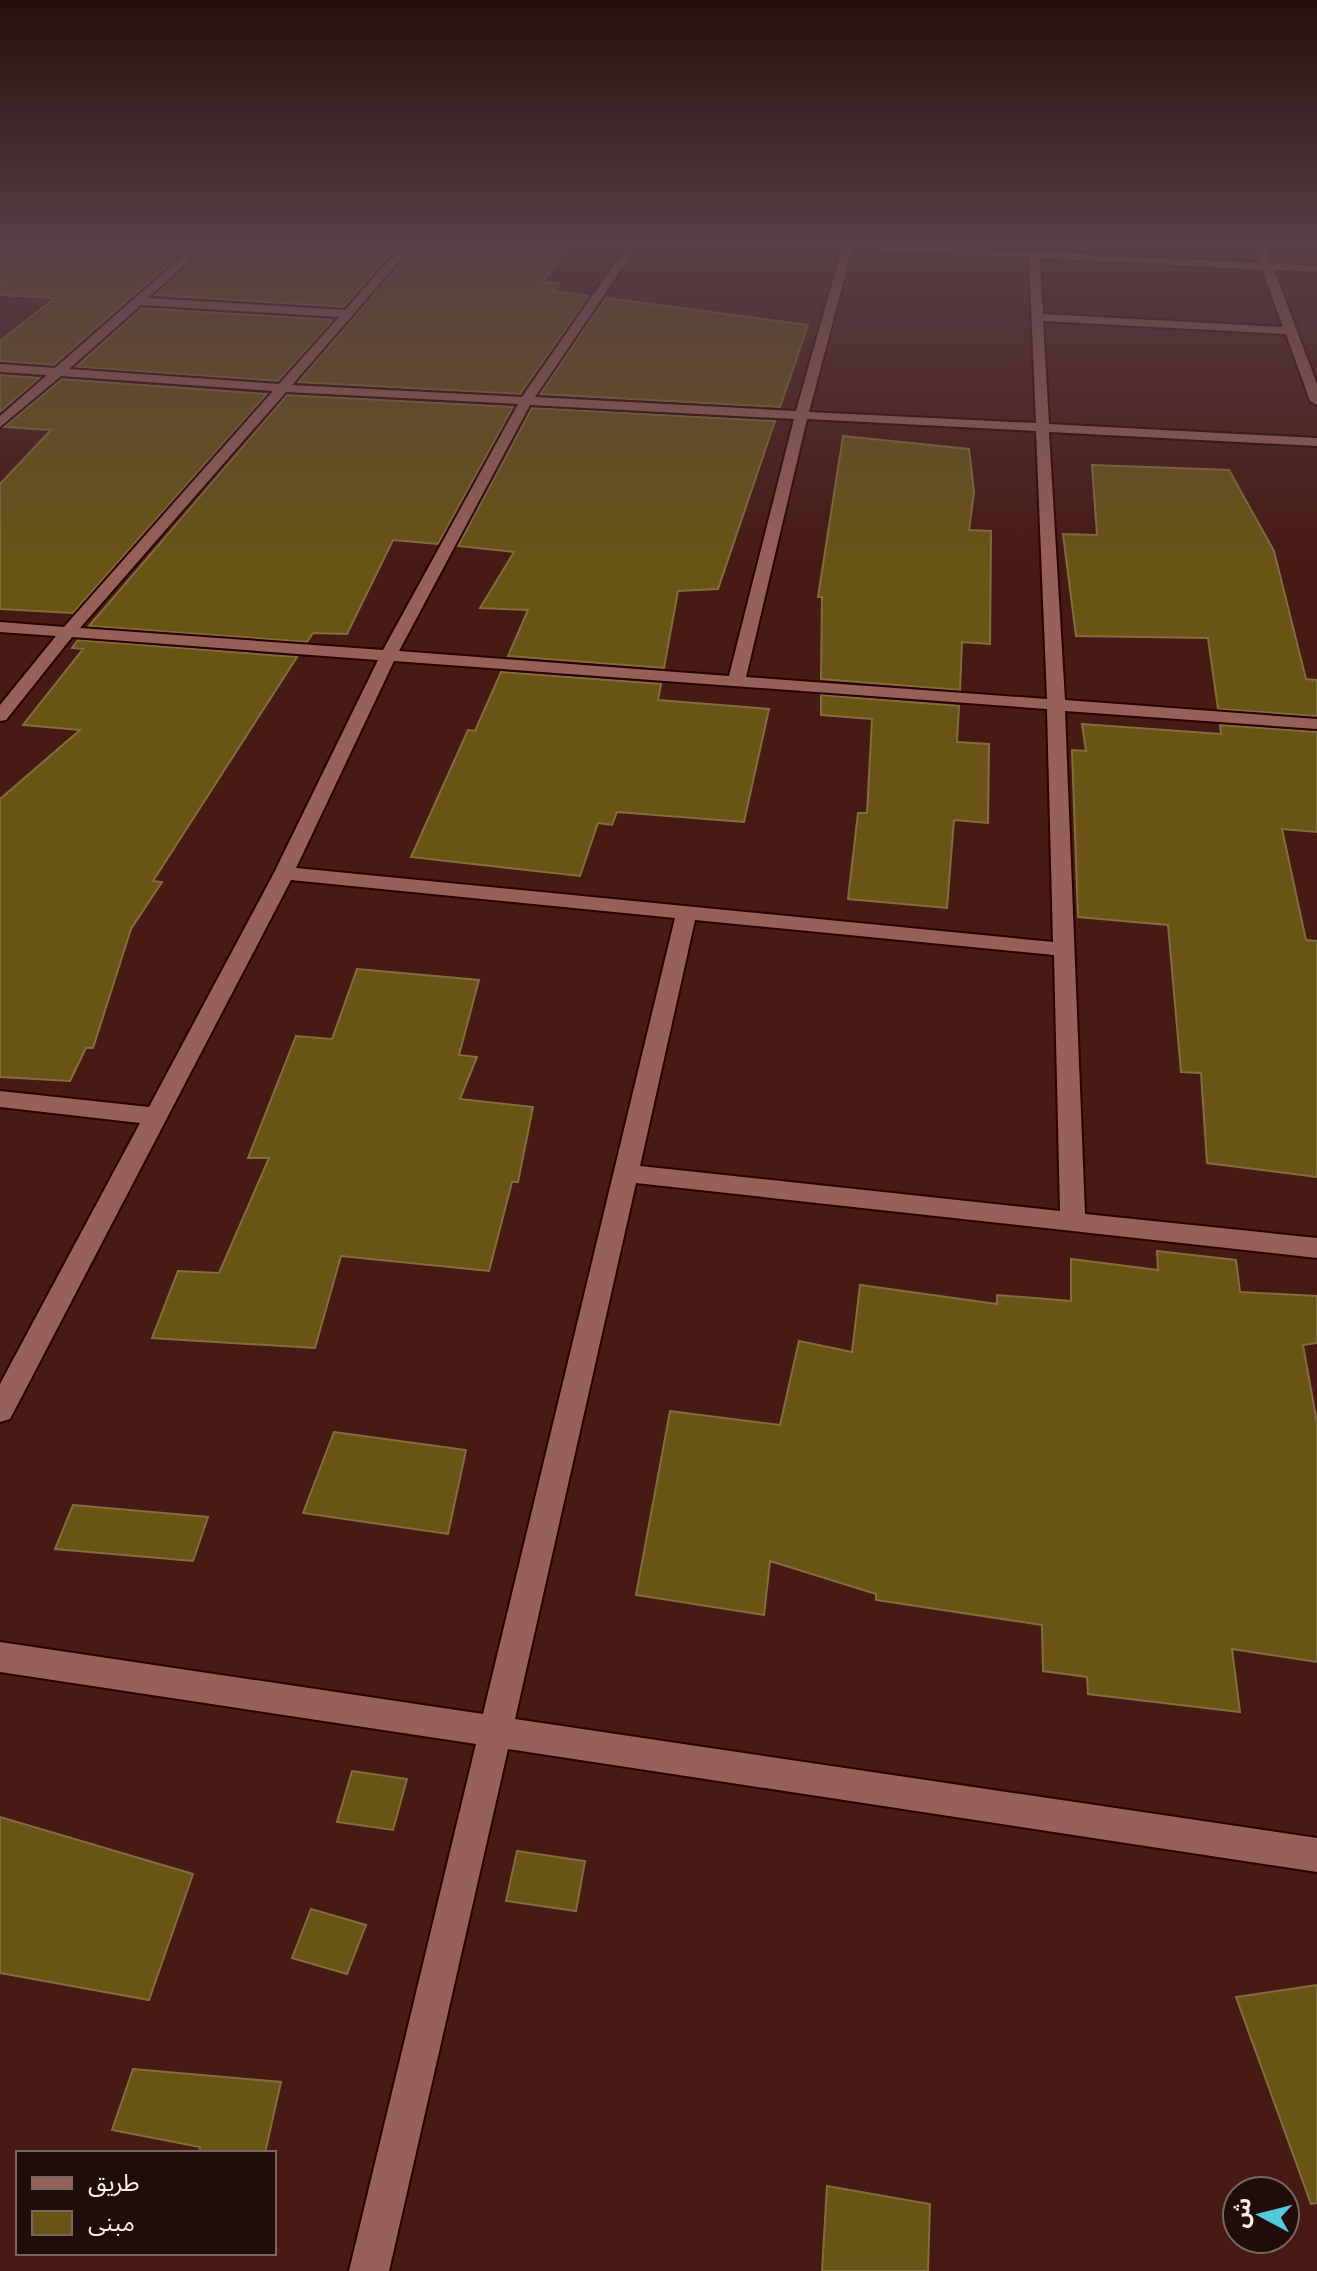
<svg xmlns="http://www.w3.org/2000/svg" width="1317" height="2271" font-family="'Open Sans','Noto Sans Arabic',sans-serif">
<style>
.building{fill:#695315;stroke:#816e3e;stroke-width:2}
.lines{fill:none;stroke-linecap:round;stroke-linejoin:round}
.minor-casing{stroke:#2b0201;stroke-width:4}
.minor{fill:#966159;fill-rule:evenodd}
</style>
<rect width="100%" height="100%" fill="#471a14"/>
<path class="building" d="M 111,243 L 193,243 L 54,365 L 0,361 L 0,341 L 55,298 L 0,295 L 0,248 L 111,253 Z
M 212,243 L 400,243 L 344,307 L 155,295 Z
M 418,243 L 571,243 L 543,282 L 560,283 L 554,291 L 589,296 L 520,394 L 298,382 Z
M 606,298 L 808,325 L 780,407 L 540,394 Z
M 142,308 L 333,320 L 278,381 L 76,367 Z
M 0,375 L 40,378 L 0,412 Z
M 62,379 L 267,394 L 73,613 L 0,609 L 0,484 L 51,430 L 4,427 Z
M 287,395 L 513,407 L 438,544 L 393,540 L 347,634 L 313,633 L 307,642 L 89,626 Z
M 532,408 L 775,421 L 718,589 L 678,591 L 664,668 L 508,656 L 528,610 L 480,608 L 514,552 L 458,546 Z
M 843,436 L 969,449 L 974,492 L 969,530 L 991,531 L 990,644 L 962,642 L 960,690 L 821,679 L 822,597 L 818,597 Z
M 1092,465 L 1229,470 L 1274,551 L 1306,679 L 1317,680 L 1317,716 L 1218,709 L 1208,638 L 1076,636 L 1063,534 L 1097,535 Z
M 78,640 L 297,657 L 153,881 L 162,882 L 131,929 L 93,1048 L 86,1048 L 70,1081 L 0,1077 L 0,799 L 80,730 L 23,725 L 83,649 L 72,648 Z
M 501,672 L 661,684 L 658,700 L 769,709 L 744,822 L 617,812 L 612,825 L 598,823 L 580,876 L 411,857 L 468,730 L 475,731 Z
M 821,695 L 959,706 L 957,742 L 989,744 L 988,823 L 954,820 L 947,908 L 848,899 L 858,813 L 867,813 L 872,719 L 821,715 Z
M 1082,724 L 1221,734 L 1220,725 L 1317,732 L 1317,832 L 1282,829 L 1306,940 L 1317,941 L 1317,1177 L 1207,1163 L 1201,1073 L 1181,1072 L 1168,925 L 1078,917 L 1072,750 L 1086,751 Z
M 357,969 L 479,980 L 459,1055 L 477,1057 L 460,1099 L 533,1107 L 518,1182 L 512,1182 L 489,1271 L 341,1256 L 315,1348 L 152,1338 L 178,1271 L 219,1273 L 269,1158 L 248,1158 L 296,1036 L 332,1039 Z
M 1157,1251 L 1236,1260 L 1240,1292 L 1317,1296 L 1317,1343 L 1303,1345 L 1317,1423 L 1317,1662 L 1232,1649 L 1240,1712 L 1088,1694 L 1087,1677 L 1043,1671 L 1042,1625 L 876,1600 L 876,1594 L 770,1561 L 764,1615 L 636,1595 L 670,1411 L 780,1425 L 799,1341 L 852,1352 L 860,1285 L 997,1304 L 997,1295 L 1071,1301 L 1071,1259 L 1158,1270 Z
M 334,1432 L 466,1450 L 448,1534 L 303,1513 Z
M 73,1505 L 208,1517 L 193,1561 L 55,1549 Z
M 352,1771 L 407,1779 L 393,1830 L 337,1822 Z
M 0,1817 L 193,1874 L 149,2000 L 0,1973 Z
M 517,1851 L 585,1861 L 576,1911 L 506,1901 Z
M 311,1909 L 366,1925 L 347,1974 L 292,1958 Z
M 1317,1985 L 1317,2203 L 1311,2204 L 1236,1997 Z
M 133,2069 L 281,2082 L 265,2153 L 199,2153 L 200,2147 L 112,2130 Z
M 827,2186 L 930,2204 L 928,2271 L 822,2271 Z"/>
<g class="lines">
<defs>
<path id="minor" d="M 198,243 L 209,243 L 148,298 L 345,310 L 404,243 L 415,243 L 292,385 L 522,397 L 629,243 L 639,243 L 535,397 L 796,411 L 842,248 L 800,243 L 868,243 L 1260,263 L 1253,243 L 1263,243 L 1271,263 L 1317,266 L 1317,272 L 1274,270 L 1317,384 L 1317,405 L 1310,401 L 1286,334 L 1043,321 L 1049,424 L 1317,438 L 1317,446 L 1049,432 L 1065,700 L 1317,719 L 1317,729 L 1065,711 L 1085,1214 L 1317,1238 L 1317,1258 L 636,1183 L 515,1719 L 1317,1838 L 1317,1872 L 508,1749 L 389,2271 L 349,2271 L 476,1744 L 0,1672 L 0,1642 L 483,1714 L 675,918 L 291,880 L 10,1419 L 0,1422 L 0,1384 L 140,1123 L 0,1107 L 0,1091 L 149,1107 L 274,873 L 378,660 L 72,637 L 6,720 L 0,721 L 0,705 L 56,636 L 0,632 L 0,622 L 64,627 L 273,391 L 61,376 L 0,427 L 0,416 L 47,375 L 0,372 L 0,364 L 55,368 ZM 852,249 L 1029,258 L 1036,423 L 809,412 ZM 1040,258 L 1262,270 L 1283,327 L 1043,314 ZM 141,305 L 339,317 L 279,384 L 69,369 ZM 286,392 L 518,404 L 383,650 L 80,628 ZM 530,405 L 794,419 L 729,676 L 399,651 ZM 807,419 L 1036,431 L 1047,699 L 746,677 ZM 394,661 L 1047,709 L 1053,942 L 296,868 ZM 695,920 L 1054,955 L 1060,1211 L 640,1166 Z"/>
</defs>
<use href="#minor" class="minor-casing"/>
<use href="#minor" class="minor"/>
</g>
<linearGradient id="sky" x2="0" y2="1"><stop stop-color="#270e0b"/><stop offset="0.43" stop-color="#583e45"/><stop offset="1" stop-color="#583e45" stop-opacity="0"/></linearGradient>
<rect width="1317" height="561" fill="url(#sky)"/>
<rect x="16" y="2151" width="260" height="104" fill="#200c09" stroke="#786664" stroke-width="2"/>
<rect x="32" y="2177" width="40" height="12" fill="#966159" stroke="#786664" stroke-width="2"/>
<text x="88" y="2191" font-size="24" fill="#fbeeec">طريق</text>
<rect x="32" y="2211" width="40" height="24" fill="#695315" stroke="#786664" stroke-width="2"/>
<text x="88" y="2231" font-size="24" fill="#fbeeec">مبنى</text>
<g transform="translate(1261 2215) rotate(277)"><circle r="38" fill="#200c09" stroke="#786664" stroke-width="2"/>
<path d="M0-6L14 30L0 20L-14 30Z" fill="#53cadc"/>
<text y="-12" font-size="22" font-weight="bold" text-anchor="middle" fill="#fbeeec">ش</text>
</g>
</svg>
